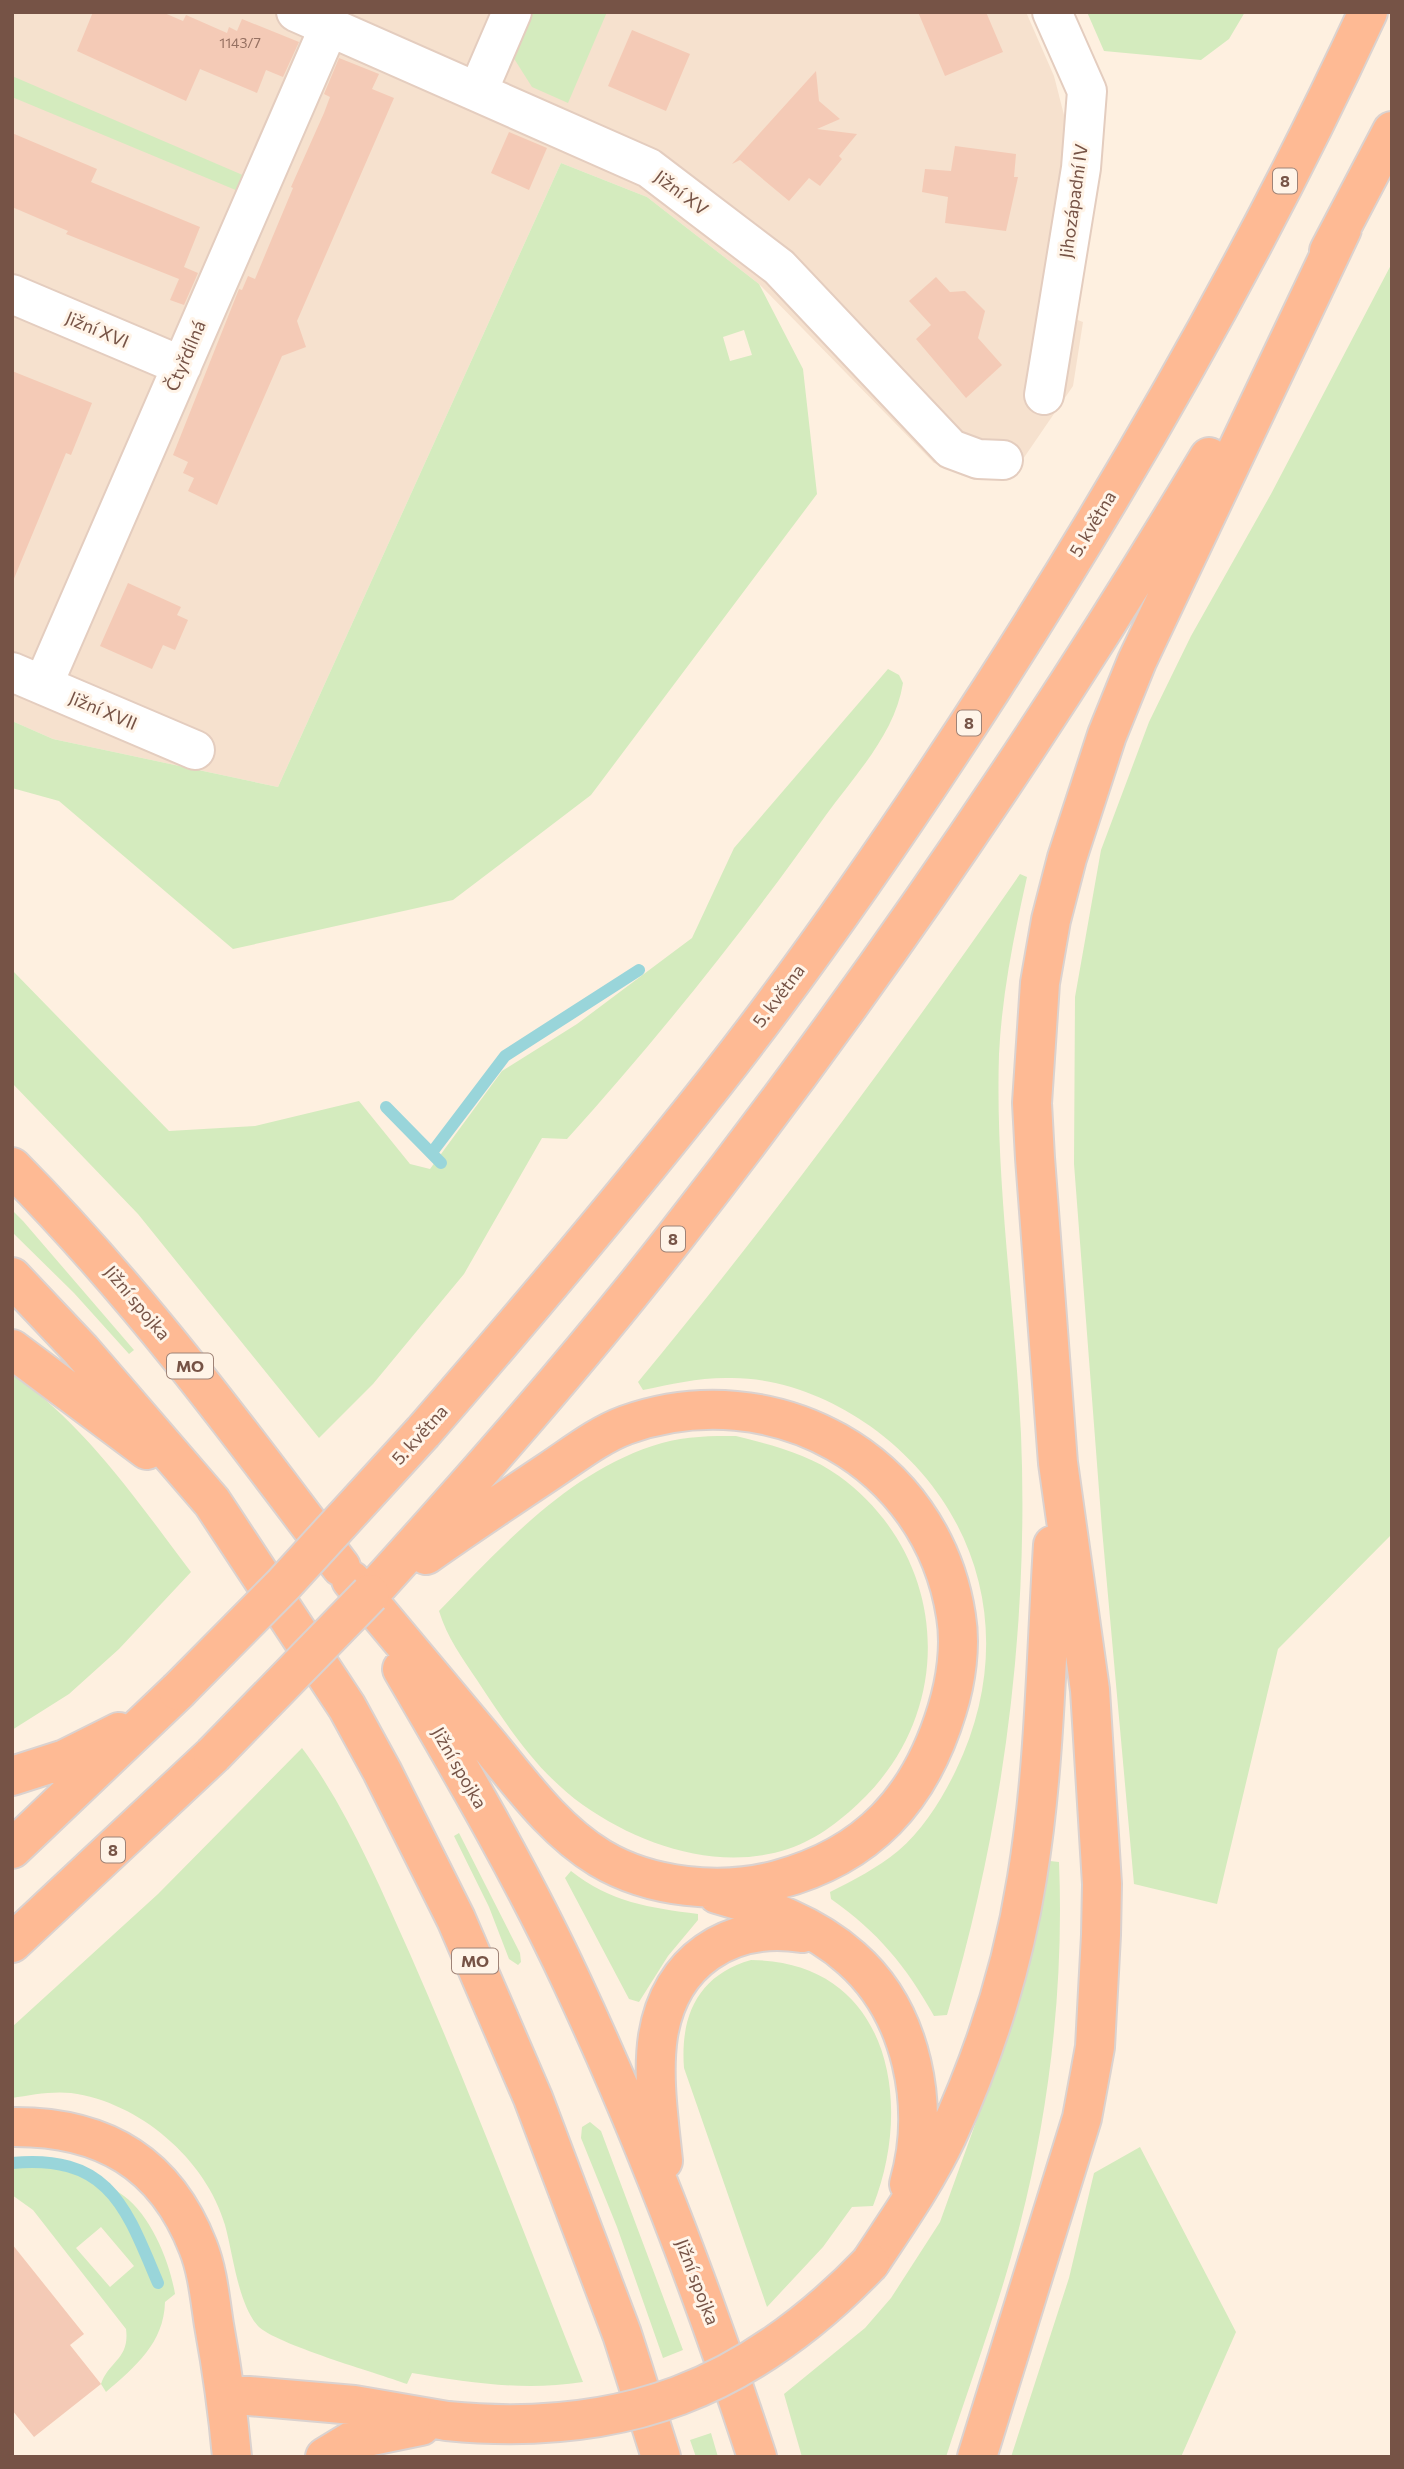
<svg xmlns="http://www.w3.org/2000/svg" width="1404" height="2469" font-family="Commissioner,sans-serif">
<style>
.residential{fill:#f6e1ce}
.green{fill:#d4ebbe;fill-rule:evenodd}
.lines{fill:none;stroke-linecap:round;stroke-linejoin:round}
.stream{stroke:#99d5da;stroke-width:12}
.building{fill:#f4cab6}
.minor-casing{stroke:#e4cdbf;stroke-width:42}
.trunk-casing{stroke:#dbd2cf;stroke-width:42}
.minor{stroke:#fff;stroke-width:38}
.trunk{stroke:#feba94;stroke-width:38}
.trunk-bridge-casing{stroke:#dbd2cf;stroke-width:42;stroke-linecap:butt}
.trunk-bridge{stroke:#feba94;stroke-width:38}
.labels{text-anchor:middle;stroke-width:6;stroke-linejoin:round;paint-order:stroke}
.number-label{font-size:14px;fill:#967162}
.shield{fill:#fff4e8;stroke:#9f8377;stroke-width:2}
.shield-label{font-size:16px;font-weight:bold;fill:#765346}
.street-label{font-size:18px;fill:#765346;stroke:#fff4e8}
</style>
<rect width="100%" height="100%" fill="#fef0e0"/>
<path class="residential" d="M 12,12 L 1026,12 L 1054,76 L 1064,115 L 1064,147 L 1044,307 L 1083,322 L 1073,386 L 1023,459 L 1005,469 L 987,471 L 934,463 L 759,284 L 647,197 L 561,163 L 278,787 L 53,739 L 12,721 Z"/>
<path class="green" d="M 532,12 L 607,12 L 568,103 L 532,87 L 513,57 Z
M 1087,12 L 1245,12 L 1229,39 L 1201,60 L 1104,51 Z
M 12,76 L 245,176 L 238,191 L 12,97 Z
M 561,163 L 647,197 L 759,284 L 803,369 L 817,494 L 591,795 L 453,900 L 233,949 L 59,801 L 12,788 L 12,721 L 53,739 L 278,787 ZM 744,330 L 752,355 L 730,361 L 723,337 Z
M 1392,263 L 1392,1534 L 1278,1649 L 1217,1904 L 1134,1884 L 1102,1529 L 1074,1164 L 1075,997 L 1101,850 L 1149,722 L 1191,636 L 1271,494 Z
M 888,669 L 899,675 L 903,683 C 895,734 855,775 826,815 C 746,928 660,1036 567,1139 L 542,1138 L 464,1274 L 373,1384 L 319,1438 L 138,1214 L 12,1083 L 12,970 L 169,1131 L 255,1126 L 359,1101 L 410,1164 L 430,1169 L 502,1071 L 577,1024 L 692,938 L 734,848 Z
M 1020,874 L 1027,877 C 1014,935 1002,994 999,1054 C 995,1180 1015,1307 1021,1434 C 1029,1629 1003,1827 947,2015 L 934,2016 C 906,1966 878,1932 831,1899 L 830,1892 C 854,1880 877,1868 898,1851 C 923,1830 942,1799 956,1770 C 1017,1644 984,1508 870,1426 C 831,1398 781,1378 732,1378 C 701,1377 672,1384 643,1390 L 638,1382 C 773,1219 899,1048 1020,874 Z
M 12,1210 L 23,1221 L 134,1350 L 129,1354 L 74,1293 L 12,1232 Z
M 12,1374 C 85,1424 138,1502 191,1572 L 119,1649 L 69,1694 L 12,1730 Z
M 736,1436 C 772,1445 809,1454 839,1476 C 946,1554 958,1702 866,1796 C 844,1818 818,1839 788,1849 C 718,1872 640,1845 583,1805 C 537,1772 508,1727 477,1680 C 462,1658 447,1637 439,1611 C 503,1545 571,1469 662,1443 C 686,1436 712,1436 736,1436 Z
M 302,1748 C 348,1810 379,1885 410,1954 C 472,2095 526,2239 583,2382 C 524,2391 471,2383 412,2373 L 407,2384 C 377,2373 275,2344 258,2326 C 238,2304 233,2254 225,2225 C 206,2159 139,2102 71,2093 C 51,2091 31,2095 12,2098 L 12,2027 L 158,1894 Z
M 459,1833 L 520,1953 L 521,1962 L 518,1965 L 509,1959 L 489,1907 L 454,1836 Z
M 1050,1861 L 1059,1862 C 1064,1982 1050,2108 1020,2224 C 1000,2303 971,2380 946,2457 L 802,2457 L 784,2394 L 865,2328 L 891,2298 L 940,2222 L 1008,2033 Z
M 571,1871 C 610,1902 650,1908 698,1914 L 698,1920 L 668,1956 L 639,2002 L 629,1999 L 565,1878 Z
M 751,1960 C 888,1961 915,2100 873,2206 L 852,2207 L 823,2247 L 767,2307 L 684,2068 C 680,2016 698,1975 751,1960 Z
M 590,2122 L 601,2131 L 683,2350 L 663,2358 L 617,2227 L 581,2138 L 582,2127 Z
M 1140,2147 L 1236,2332 L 1181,2457 L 1011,2457 L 1069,2278 L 1094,2173 Z
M 38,2166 C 62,2169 105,2181 124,2196 C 151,2216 170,2262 175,2294 L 165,2302 C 164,2343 135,2367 106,2392 L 101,2384 C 109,2361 130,2359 126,2329 L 33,2210 L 12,2195 L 12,2167 ZM 101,2227 L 134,2266 L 110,2287 L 76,2248 Z
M 711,2433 L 718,2457 L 696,2457 L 690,2440 Z"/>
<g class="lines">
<path class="stream" d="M 386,1107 L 441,1163
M 433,1151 L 505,1056 L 639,970
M 12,2163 C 110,2154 126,2208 158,2283"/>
</g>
<path class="building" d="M 93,12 L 162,12 L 183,21 L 186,15 L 227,33 L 229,27 L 237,31 L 242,19 L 299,42 L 283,77 L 266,70 L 257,93 L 200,69 L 186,101 L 77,51 Z
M 918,12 L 986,12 L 1003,52 L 945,76 Z
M 632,30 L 690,54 L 666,111 L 608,86 Z
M 339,58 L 379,74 L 372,89 L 394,98 L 297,321 L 306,347 L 282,356 L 217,505 L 188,491 L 194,478 L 183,473 L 188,462 L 173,455 L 239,289 L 242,290 L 248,276 L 255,279 L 293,188 L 291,187 L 324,113 L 330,97 L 324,94 Z
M 816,71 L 819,101 L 840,119 L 817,129 L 857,134 L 839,156 L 842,159 L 820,186 L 809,178 L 789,201 L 740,160 L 732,164 Z
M 509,132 L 547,148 L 529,190 L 491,173 Z
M 12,133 L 97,169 L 91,182 L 200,227 L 184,267 L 198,273 L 184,305 L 170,300 L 179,279 L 66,234 L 68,231 L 12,207 Z
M 955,146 L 1016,154 L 1014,177 L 1018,177 L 1006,231 L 945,223 L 948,197 L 922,192 L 925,169 L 951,171 Z
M 936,277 L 950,292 L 965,291 L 985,311 L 978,338 L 1002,365 L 966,398 L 916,339 L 931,325 L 909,301 Z
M 12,371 L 92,403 L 71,455 L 66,453 L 13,581 Z
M 128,583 L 181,607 L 177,615 L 188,620 L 175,650 L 163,645 L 152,669 L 100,646 Z
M 12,2244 L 84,2334 L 70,2345 L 101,2384 L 34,2437 L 12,2410 Z"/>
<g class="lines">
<defs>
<path id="minor" d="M 296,12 L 649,168 L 779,267 L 951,449 L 978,459 L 1003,460
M 478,91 L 512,12
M 12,294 L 182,366
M 1044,395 L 1081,168 L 1087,91 L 1052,12
M 12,672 L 195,750
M 43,685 L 329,27"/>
<path id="trunk" d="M 1329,251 L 1392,131
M 12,1167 C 134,1290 237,1428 341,1567
M 12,1277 L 81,1350 L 212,1502 L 347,1707 L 382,1771 L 456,1919 L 533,2098 L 622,2334 L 661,2457
M 12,1349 L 147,1450
M 423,1432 C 523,1317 621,1201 715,1082 C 814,956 905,823 992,688 C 1131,471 1260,246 1368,12
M 351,1580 C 397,1635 443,1690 489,1745 C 522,1785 554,1830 600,1858 C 650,1888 721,1895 777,1880 C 868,1856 920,1799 947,1710 C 956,1681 961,1646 956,1616 C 932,1459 772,1373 626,1425 C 599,1435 575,1454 551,1470 C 509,1498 467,1526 426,1555
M 370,1594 C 475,1478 579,1360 675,1237 C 869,989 1047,728 1209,457
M 402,1669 C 462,1772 522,1874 572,1982 C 644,2136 704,2295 757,2457
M 12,1776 L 65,1759 L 119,1732
M 12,1849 L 178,1691
M 717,1894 C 766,1908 813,1924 851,1958 C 913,2012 931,2108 909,2184
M 12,1943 L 213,1755
M 12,2127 C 102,2126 165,2162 198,2247 C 208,2272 210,2300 214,2325 C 222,2369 228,2412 232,2457
M 663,2161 C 659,2121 652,2076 658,2036 C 670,1961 729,1922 802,1933
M 870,2263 C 897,2222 926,2181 947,2136 C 984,2056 1013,1966 1027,1878 C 1045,1769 1046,1656 1053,1545
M 226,2394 L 354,2405 L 447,2421
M 325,2457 L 353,2440 L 421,2426
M 977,2457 L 1082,2118 L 1095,2047 L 1101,1935 L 1102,1884 L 1090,1690 L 1058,1463 L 1035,1158 L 1032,1103 L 1040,983 L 1051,920 L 1067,858 L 1107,735 L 1137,661 L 1342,229"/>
</defs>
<use href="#minor" class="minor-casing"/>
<use href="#trunk" class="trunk-casing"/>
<use href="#minor" class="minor"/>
<use href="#trunk" class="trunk"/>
<defs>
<path id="trunk-bridge" d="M 178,1691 L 284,1584 L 423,1432
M 213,1755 L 370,1594
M 447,2421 C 622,2438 749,2389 870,2263"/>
</defs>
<use href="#trunk-bridge" class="trunk-bridge-casing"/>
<use href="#trunk-bridge" class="trunk-bridge"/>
</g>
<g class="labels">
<g class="number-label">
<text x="240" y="48">1143/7</text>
</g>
<g class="shield">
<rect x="1273" y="168.5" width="24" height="25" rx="5"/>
<rect x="957" y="710.5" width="24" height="25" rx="5"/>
<rect x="661" y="1226.5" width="24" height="25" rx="5"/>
<rect x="167" y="1353.5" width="46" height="25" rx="5"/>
<rect x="101" y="1837.5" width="24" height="25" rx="5"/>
<rect x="452" y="1948.5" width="46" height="25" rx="5"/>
</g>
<g class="shield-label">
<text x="1285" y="187">8</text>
<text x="969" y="729">8</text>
<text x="673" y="1245">8</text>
<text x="190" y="1372">MO</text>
<text x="113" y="1856">8</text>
<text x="475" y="1967">MO</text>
</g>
<g class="street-label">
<text transform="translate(681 193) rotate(37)" y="6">Jižní XV</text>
<text transform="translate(1074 201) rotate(-82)" y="6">Jihozápadní IV</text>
<text transform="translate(97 330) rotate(23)" y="6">Jižní XVI</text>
<text transform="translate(186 356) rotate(-67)" y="6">Čtyřdílná</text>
<text transform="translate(1093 524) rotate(-59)" y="6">5. května</text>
<text transform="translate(103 711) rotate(23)" y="6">Jižní XVII</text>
<text transform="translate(779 996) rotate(-53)" y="6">5. května</text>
<text transform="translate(137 1303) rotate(50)" y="6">Jižní spojka</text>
<text transform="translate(420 1435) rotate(-48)" y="6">5. května</text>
<text transform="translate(459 1768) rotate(60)" y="6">Jižní spojka</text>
<text transform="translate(697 2282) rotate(69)" y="6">Jižní spojka</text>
</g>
</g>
<rect width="1404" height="2469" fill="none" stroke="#765346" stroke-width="28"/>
</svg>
